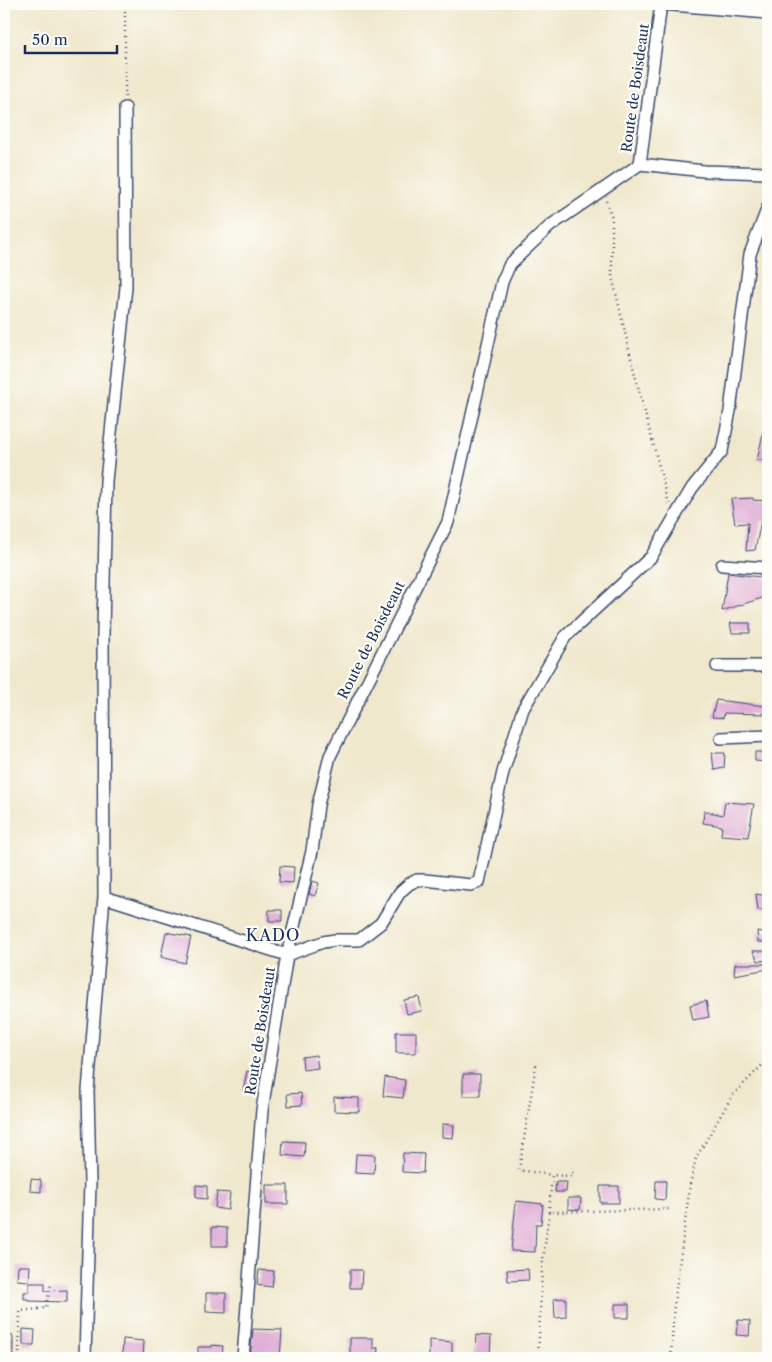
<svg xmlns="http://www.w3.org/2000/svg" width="772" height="1362" font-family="'Libre Caslon Text',serif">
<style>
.building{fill:#e0aed6}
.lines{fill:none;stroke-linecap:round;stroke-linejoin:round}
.street-casing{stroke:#3b4b6f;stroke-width:14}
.path{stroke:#3b4b6f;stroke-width:2.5;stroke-dasharray:1 4;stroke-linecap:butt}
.street{stroke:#fff;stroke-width:11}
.labels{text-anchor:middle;stroke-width:4.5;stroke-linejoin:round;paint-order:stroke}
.street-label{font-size:14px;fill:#1b2f5e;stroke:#fdfcf7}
.quarter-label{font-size:16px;letter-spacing:1px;fill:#1b2f5e;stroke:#fdfcf7}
</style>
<rect width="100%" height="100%" fill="#fdfcf7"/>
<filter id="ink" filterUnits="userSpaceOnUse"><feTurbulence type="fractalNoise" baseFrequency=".02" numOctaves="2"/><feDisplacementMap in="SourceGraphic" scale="10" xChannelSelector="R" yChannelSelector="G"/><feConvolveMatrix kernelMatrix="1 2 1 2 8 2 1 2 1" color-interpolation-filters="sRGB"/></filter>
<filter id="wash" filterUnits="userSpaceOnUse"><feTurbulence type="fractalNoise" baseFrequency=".0096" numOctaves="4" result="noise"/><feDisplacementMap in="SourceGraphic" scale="20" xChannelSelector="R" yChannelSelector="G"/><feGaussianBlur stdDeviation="1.12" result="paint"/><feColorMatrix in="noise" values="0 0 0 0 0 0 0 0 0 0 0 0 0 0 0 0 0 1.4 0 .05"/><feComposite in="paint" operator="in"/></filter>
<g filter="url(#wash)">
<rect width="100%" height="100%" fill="#f0e8cd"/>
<g id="blocks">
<path class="building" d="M 764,429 L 768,429 L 768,461 L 757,460 Z
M 753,498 L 753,500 L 768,501 L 768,522 L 761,521 L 755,550 L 746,551 L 748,523 L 735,524 L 731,499 Z
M 728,573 L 768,578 L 768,596 L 722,611 Z
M 730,623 L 750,623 L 750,633 L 732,633 Z
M 716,700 L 765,706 L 764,714 L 724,713 L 723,718 L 712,717 Z
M 755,752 L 768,752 L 768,762 L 755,761 Z
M 712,753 L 725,753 L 724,768 L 714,770 Z
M 725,802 L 754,804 L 748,837 L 721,835 L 722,826 L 703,823 L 704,811 L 723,815 Z
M 280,866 L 294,867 L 293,883 L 279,882 Z
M 312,881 L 319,883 L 315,896 L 309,894 Z
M 756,894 L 768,896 L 768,909 L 758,910 Z
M 269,910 L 282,910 L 282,921 L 269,921 Z
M 757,931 L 768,933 L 768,942 L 758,942 Z
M 166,932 L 191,937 L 185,963 L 161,957 Z
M 753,951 L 766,951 L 768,960 L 758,961 Z
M 735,964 L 768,964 L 768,969 L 734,975 Z
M 419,997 L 422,1011 L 407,1014 L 404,1000 Z
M 706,1001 L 709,1017 L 693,1020 L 690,1005 Z
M 396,1032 L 416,1032 L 416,1053 L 396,1053 Z
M 316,1055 L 318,1068 L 303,1070 L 302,1057 Z
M 247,1071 L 260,1073 L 256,1094 L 243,1091 Z
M 463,1074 L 480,1074 L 480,1096 L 463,1096 Z
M 385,1077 L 405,1080 L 403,1098 L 383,1096 Z
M 301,1093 L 302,1105 L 288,1106 L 287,1094 Z
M 334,1097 L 359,1098 L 359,1112 L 334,1111 Z
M 442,1124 L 454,1125 L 453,1138 L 442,1137 Z
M 283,1141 L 305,1142 L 304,1157 L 282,1155 Z
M 403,1153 L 424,1154 L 423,1173 L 402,1172 Z
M 356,1154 L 375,1155 L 374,1174 L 355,1173 Z
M 31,1179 L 41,1180 L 41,1192 L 30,1191 Z
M 656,1181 L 666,1181 L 665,1200 L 655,1199 Z
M 556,1182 L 567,1182 L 566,1192 L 555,1192 Z
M 196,1185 L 207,1186 L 207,1199 L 196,1198 Z
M 266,1185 L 288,1185 L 288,1204 L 266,1204 Z
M 600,1186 L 619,1186 L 619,1203 L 600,1203 Z
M 217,1192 L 230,1193 L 228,1210 L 215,1208 Z
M 568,1198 L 581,1198 L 580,1210 L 568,1209 Z
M 516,1201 L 543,1204 L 541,1224 L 536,1224 L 535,1252 L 511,1251 Z
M 212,1227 L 227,1228 L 227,1246 L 212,1246 Z
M 18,1266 L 30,1266 L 29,1281 L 17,1280 Z
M 528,1269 L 529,1280 L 508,1281 L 507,1270 Z
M 259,1270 L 274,1271 L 272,1287 L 257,1285 Z
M 350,1270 L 362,1270 L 361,1288 L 350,1288 Z
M 29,1283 L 45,1283 L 45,1291 L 67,1290 L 67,1302 L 28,1301 L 28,1299 L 24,1299 L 24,1292 L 29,1292 Z
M 206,1293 L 226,1293 L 226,1313 L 206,1312 Z
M 566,1298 L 566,1317 L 555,1318 L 554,1299 Z
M 615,1304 L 629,1304 L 629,1318 L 615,1318 Z
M 738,1320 L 750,1321 L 749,1336 L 736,1335 Z
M 23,1329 L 35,1330 L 34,1345 L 23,1345 Z
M 253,1329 L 282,1330 L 280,1358 L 250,1358 Z
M 4,1335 L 13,1336 L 13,1358 L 4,1358 Z
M 476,1335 L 491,1336 L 490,1356 L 475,1355 Z
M 350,1338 L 373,1338 L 373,1348 L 378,1348 L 377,1358 L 350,1358 Z
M 123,1339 L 144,1341 L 143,1358 L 122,1358 Z
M 429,1340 L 452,1342 L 452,1358 L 429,1358 Z
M 212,1345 L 223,1346 L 222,1358 L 198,1358 L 198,1347 L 212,1347 Z"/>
</g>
</g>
<g filter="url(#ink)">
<use href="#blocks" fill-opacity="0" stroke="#3b4b6f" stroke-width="1"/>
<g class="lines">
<defs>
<path id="street" d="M 661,4 L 768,13
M 640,164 L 704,171 L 768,173
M 722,565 L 768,568
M 717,666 L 768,666
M 721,738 L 768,736
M 104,897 L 287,955 L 323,942 L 335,940 L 359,940 L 381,923 L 400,892 L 409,884 L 417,880 L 425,880 L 471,885 L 479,882 L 503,772 L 523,709 L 565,637 L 651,557 L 692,488 L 722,451 L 730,411 L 750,254 L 768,207
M 85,1358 L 90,1182 L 88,1091 L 104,897 L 103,634 L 106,481 L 126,287 L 125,108
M 243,1358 L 262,1110 L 287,955 L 312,851 L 318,805 L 330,756 L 448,522 L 502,282 L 510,264 L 550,226 L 640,164 L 661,4"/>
</defs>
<use href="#street" class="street-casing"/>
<path class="path" d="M 125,97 L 125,4
M 606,201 L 612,218 L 612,276 L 634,371 L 669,504
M 536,1065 L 519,1170 L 552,1175
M 549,1212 L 552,1175 L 572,1176 L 573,1168
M 19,1358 L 20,1311 L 46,1308 L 51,1284
M 538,1358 L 542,1269 L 549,1212 L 669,1209
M 671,1358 L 674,1305 L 690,1185 L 696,1158 L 732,1096 L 768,1059"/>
<use href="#street" class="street"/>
</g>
</g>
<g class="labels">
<g class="street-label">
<text transform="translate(635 88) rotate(-82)" y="5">Route de Boisdeaut</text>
<text transform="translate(371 640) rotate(-63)" y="5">Route de Boisdeaut</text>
<text transform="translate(260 1031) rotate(-81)" y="5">Route de Boisdeaut</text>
</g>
<g class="quarter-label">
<text x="273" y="941">KADO</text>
</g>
</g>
<rect width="772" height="1362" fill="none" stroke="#fdfcf7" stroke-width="20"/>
<path d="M25 45v8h92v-8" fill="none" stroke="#1b2f5e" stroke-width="2.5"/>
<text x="32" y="45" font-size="15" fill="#1b2f5e" stroke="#fdfcf7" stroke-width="4" paint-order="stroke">50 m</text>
</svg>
